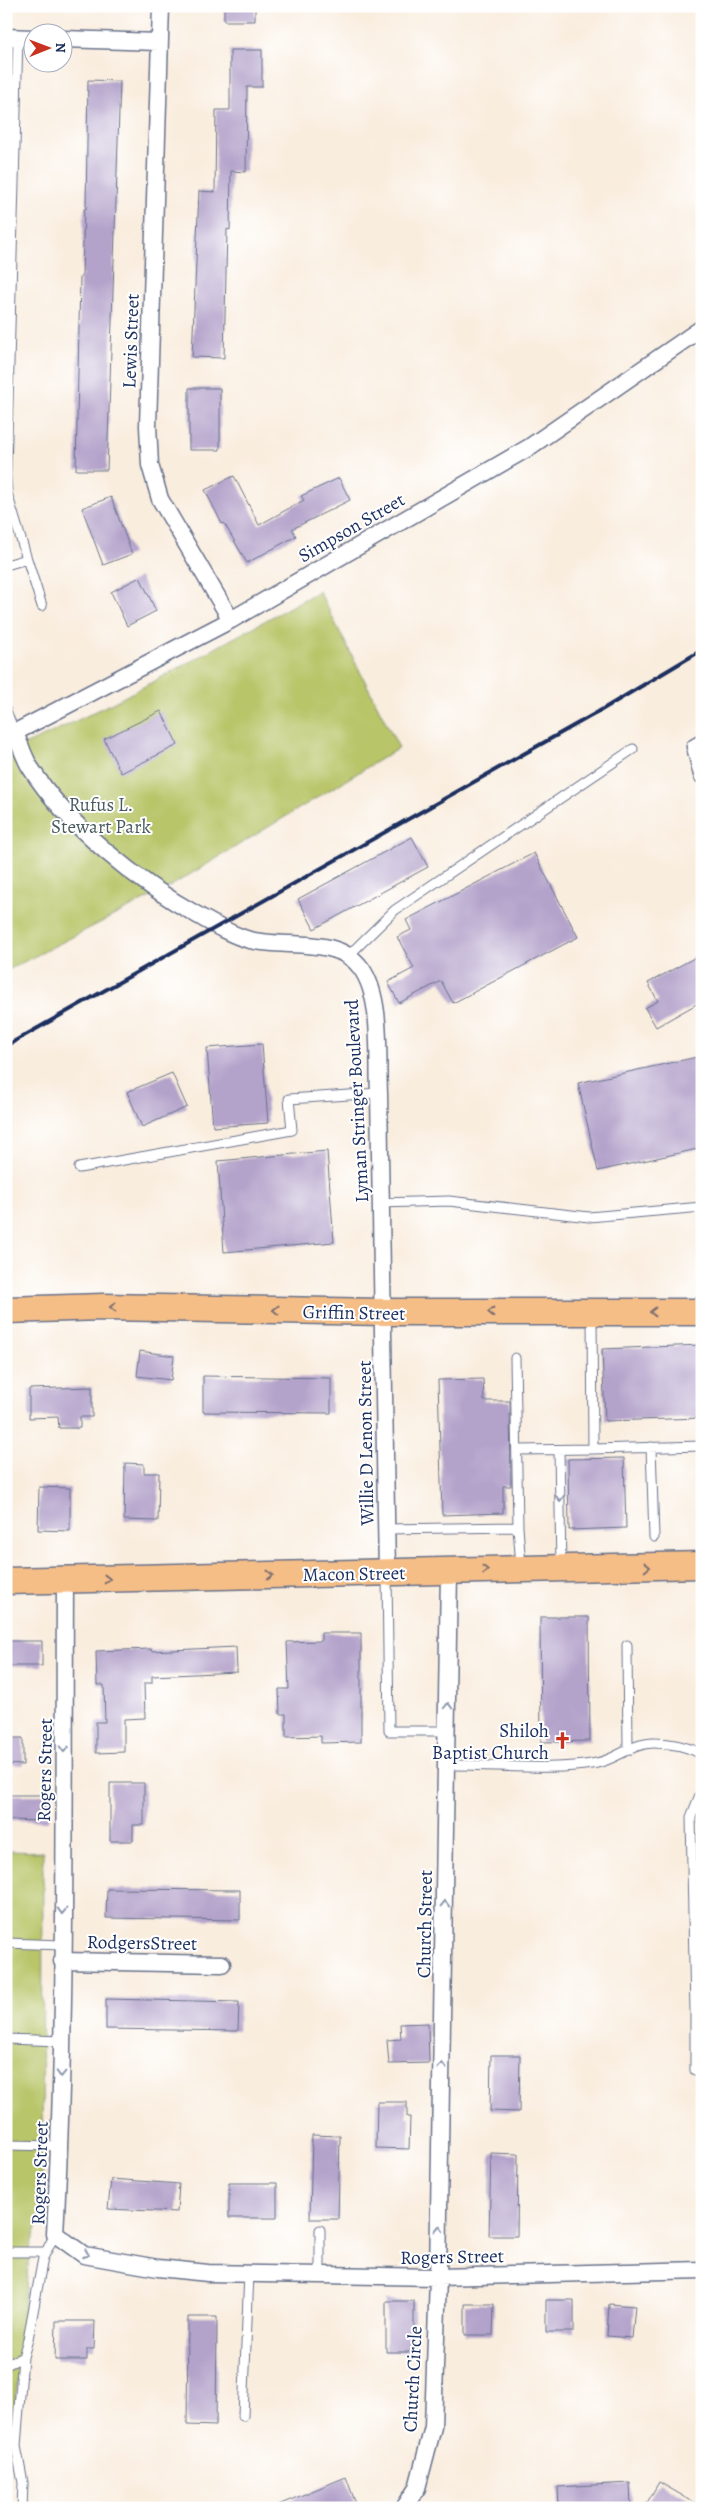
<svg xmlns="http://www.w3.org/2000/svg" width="708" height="2514" font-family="Alegreya,serif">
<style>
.green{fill:#b8c567;stroke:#6a7a62}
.building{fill:#b3a2ca}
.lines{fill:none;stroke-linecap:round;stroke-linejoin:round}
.lane-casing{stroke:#69728b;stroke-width:11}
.street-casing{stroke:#69728b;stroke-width:19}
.primary-casing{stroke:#69728b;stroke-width:29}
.lane{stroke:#fff;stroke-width:9}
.street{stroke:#fff;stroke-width:16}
.primary{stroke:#f6be87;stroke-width:26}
.rail{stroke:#1b2f5e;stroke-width:4}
.oneway{stroke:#7e6f70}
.oneway2{stroke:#8d97ae}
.labels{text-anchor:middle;stroke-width:4;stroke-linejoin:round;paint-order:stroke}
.street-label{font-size:19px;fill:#1b2f5e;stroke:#fff}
.park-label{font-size:19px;fill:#4a5c61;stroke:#fff}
.poi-label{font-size:19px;fill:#1b2f5e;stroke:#fff;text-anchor:end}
</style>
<rect width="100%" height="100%" fill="#fff"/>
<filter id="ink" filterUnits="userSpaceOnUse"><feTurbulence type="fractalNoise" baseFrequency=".02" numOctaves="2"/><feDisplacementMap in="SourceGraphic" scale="10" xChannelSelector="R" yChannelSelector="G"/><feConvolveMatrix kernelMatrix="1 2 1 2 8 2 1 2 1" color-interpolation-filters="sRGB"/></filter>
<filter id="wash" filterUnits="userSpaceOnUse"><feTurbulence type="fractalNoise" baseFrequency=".0096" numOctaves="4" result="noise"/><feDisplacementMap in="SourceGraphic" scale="20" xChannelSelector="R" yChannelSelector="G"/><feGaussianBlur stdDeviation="1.12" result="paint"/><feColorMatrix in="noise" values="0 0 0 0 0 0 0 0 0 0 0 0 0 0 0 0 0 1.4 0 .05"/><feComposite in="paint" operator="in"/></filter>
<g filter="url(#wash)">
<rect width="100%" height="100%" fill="#f9edde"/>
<path class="green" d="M 319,591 L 399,748 L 166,889 L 6,971 L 6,753 C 114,707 216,647 319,591 Z
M 6,1851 L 43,1852 L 42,2214 L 30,2248 L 24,2305 L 24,2346 L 13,2410 L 6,2484 Z"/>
<g id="blocks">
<path class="building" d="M 224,6 L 255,6 L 255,21 L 224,21 Z
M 230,50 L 262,50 L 262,87 L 247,87 L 246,172 L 231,171 L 230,230 L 227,229 L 224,358 L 192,357 L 199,191 L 215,192 L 216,110 L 230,110 Z
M 88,80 L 120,81 L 107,470 L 76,470 L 80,277 L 82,277 L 84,209 L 86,209 Z
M 189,388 L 220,388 L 220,450 L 189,450 Z
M 234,476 L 259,525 L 304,500 L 301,496 L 339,478 L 350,500 L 292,529 L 296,536 L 247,563 L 224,523 L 222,524 L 205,490 Z
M 111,497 L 132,554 L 103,565 L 82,508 Z
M 140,577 L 156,611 L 127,626 L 111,592 Z
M 161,711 L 178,745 L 121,773 L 104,739 Z
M 412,837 L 428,867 L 314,929 L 298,899 Z
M 534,853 L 578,937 L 453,1003 L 441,981 L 399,1003 L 388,982 L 414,968 L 397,937 L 411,930 L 406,920 Z
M 696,957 L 702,967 L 702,1001 L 656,1027 L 645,1008 L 658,1001 L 648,983 Z
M 262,1044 L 268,1123 L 213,1127 L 207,1048 Z
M 702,1056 L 702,1148 L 598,1171 L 578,1083 Z
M 172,1073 L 187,1107 L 142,1127 L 127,1092 Z
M 327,1151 L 334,1242 L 224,1252 L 218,1161 Z
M 702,1345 L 702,1418 L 605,1421 L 602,1349 Z
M 140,1351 L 174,1356 L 171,1380 L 137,1376 Z
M 203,1376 L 331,1378 L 331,1413 L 203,1412 Z
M 483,1379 L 484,1401 L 510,1401 L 511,1486 L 503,1486 L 503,1513 L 442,1515 L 438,1380 Z
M 92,1387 L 92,1417 L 80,1417 L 80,1428 L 59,1428 L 58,1417 L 29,1418 L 29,1389 Z
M 624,1458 L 626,1528 L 569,1530 L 568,1459 Z
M 125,1463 L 144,1464 L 144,1473 L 159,1473 L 158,1521 L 124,1520 Z
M 39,1487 L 70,1488 L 70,1531 L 38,1530 Z
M 540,1617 L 589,1617 L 590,1741 L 541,1742 Z
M 321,1633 L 361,1633 L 361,1742 L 321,1743 L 321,1736 L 286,1737 L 286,1714 L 280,1714 L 279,1689 L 289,1689 L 287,1642 L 321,1641 Z
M 6,1641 L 42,1641 L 42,1666 L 6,1666 Z
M 236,1647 L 237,1672 L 152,1676 L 152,1683 L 144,1683 L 145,1718 L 124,1719 L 124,1752 L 96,1753 L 96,1722 L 105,1722 L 104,1685 L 97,1685 L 96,1651 L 151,1649 L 151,1651 Z
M 6,1738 L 23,1738 L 23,1765 L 6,1764 Z
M 110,1783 L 144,1783 L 144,1825 L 133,1825 L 133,1841 L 110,1841 Z
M 7,1795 L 49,1795 L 48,1821 L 6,1820 Z
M 107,1889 L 240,1890 L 240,1920 L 106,1918 Z
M 106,1999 L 239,2002 L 238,2031 L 106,2029 Z
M 428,2023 L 429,2063 L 389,2064 L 387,2040 L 401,2039 L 400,2024 Z
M 491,2055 L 520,2055 L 519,2112 L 490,2111 Z
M 377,2102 L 407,2102 L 407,2117 L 410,2117 L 409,2149 L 376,2148 Z
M 312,2135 L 340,2136 L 338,2219 L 310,2219 Z
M 491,2153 L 518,2154 L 517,2236 L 489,2236 Z
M 111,2179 L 179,2184 L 177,2212 L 108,2209 Z
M 229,2183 L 277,2183 L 277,2218 L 229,2218 Z
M 546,2300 L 574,2300 L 574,2332 L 546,2332 Z
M 386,2301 L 414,2301 L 414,2352 L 386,2352 Z
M 465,2304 L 494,2304 L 493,2335 L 465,2335 Z
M 609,2304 L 635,2306 L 632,2338 L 607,2336 Z
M 188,2317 L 217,2317 L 216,2426 L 187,2425 Z
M 56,2321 L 95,2321 L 94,2349 L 87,2349 L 87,2360 L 55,2360 Z
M 346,2477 L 356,2504 L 347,2508 L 271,2508 Z
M 659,2482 L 702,2507 L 702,2508 L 644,2508 Z
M 630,2483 L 631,2508 L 559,2508 L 558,2487 Z"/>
</g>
</g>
<g filter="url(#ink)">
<use href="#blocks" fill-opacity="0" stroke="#69728b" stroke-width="1"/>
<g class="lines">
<defs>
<path id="lane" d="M 6,473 L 18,37
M 6,477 L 7,493 L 27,559 L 6,565
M 27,559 L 42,606
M 6,711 L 15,733
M 348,956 L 395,910 L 633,749
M 79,1168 L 292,1130 L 289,1099 L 379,1093
M 380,1203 L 449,1201 L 589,1217 L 702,1207
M 651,1447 L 654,1537
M 593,1449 L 702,1446
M 517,1450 L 593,1449 L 592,1315
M 559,1450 L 561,1567
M 518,1527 L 521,1567
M 386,1529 L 518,1527 L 515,1358
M 387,1573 L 389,1731 L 448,1731
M 627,1645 L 628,1749
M 447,1765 C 494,1764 551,1772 597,1763 C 617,1759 632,1743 654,1743 C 671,1743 687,1746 702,1754
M 6,1943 L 62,1945
M 695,2012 L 691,1817 L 702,1790
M 702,2012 L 695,2012 L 695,2070 L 702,2071
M 6,2039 L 62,2041
M 6,2145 L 60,2146
M 6,2252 L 46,2252
M 320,2275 L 320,2230
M 6,2365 L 23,2357
M 243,2416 L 249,2273
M 22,2508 L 23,2483 L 16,2446 L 23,2357 L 28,2339 L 43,2258 L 55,2234"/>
<path id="street" d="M 161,6 L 148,426 L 150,465 L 160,499 L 231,620
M 6,37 L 32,38
M 62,39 L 159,42
M 15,733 C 20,744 24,757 30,767 C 67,826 139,883 199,916 C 215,925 233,936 250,940 C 285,949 337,935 361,968 C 383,998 377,1057 379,1093 L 387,1573
M 6,737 L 231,620 L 528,448 L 702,328
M 702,743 L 695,747 L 702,775
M 65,1580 C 64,1798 67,2016 55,2234 L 84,2255 L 158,2268 L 208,2273 L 438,2277 L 702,2270
M 62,1961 L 222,1964
M 404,2508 L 417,2488 L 433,2427 L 438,2277 L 449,1571"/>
<path id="primary" d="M 6,1310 L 103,1307 L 383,1312 L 702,1312
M 6,1581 L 702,1565"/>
</defs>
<use href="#lane" class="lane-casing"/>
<use href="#street" class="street-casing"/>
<use href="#primary" class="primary-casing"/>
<use href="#lane" class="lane"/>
<use href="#street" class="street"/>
<use href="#primary" class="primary"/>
<path class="rail" d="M 6,1046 L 598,712 L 702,650"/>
</g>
<defs><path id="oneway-chevron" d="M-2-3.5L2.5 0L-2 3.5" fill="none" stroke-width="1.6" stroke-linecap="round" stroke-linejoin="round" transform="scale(1.25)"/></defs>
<g class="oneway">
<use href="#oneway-chevron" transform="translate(113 1307) rotate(-179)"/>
<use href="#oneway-chevron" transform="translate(276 1310) rotate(-179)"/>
<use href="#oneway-chevron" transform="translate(491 1312) rotate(180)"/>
<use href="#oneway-chevron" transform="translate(653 1312) rotate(-180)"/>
<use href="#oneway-chevron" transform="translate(647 1567) rotate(-1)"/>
<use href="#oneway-chevron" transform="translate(485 1570) rotate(-1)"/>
<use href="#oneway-chevron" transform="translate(270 1575) rotate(-1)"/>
<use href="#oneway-chevron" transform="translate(107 1579) rotate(-1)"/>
</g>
<g class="oneway2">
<use href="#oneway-chevron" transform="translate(560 1498) rotate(89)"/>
<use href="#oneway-chevron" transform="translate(448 1706) rotate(-90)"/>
<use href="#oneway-chevron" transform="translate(64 1749) rotate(91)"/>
<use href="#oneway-chevron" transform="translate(445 1904) rotate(-89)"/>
<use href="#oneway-chevron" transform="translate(62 1911) rotate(91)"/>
<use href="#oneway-chevron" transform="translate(442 2066) rotate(-89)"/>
<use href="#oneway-chevron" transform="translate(61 2074) rotate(91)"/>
<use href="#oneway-chevron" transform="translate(439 2229) rotate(-89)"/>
<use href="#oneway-chevron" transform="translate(86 2254) rotate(21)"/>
</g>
</g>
<defs>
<symbol id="church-bare" viewBox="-9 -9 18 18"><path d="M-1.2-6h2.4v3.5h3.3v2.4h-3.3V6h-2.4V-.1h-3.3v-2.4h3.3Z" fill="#c8321e" stroke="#fff" stroke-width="2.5" paint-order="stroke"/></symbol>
</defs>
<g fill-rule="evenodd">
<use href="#church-bare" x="550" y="1728" width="25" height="25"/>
</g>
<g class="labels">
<g class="street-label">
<text transform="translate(130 341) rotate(-88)" y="7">Lewis Street</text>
<text transform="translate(351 527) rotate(-30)" y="7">Simpson Street</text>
<text transform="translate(356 1101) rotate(-93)" y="7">Lyman Stringer Boulevard</text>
<text transform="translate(354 1312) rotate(1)" y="7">Griffin Street</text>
<text transform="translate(365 1443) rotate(-91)" y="7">Willie D Lenon Street</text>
<text transform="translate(354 1573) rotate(-1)" y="7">Macon Street</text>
<text transform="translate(44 1770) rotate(-89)" y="7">Rogers Street</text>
<text transform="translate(424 1924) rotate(-89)" y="7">Church Street</text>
<text transform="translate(142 1942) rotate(1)" y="7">RodgersStreet</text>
<text transform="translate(39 2173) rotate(-88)" y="7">Rogers Street</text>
<text transform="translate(452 2256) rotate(-1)" y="7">Rogers Street</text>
<text transform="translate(412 2379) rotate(-87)" y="7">Church Circle</text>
</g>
<g class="park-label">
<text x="101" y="811">Rufus L.<tspan x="101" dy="22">Stewart Park</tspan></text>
</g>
<g class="poi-label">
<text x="549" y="1737">Shiloh<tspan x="549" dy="22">Baptist Church</tspan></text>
</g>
</g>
<rect width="708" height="2514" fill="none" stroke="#fff" stroke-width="25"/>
<g transform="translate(48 48) rotate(89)"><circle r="24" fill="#ffffff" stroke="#a4acbf"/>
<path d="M0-4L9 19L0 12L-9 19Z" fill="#c8321e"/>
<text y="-8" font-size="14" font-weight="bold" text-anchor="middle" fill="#1b2f5e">N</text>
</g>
</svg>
